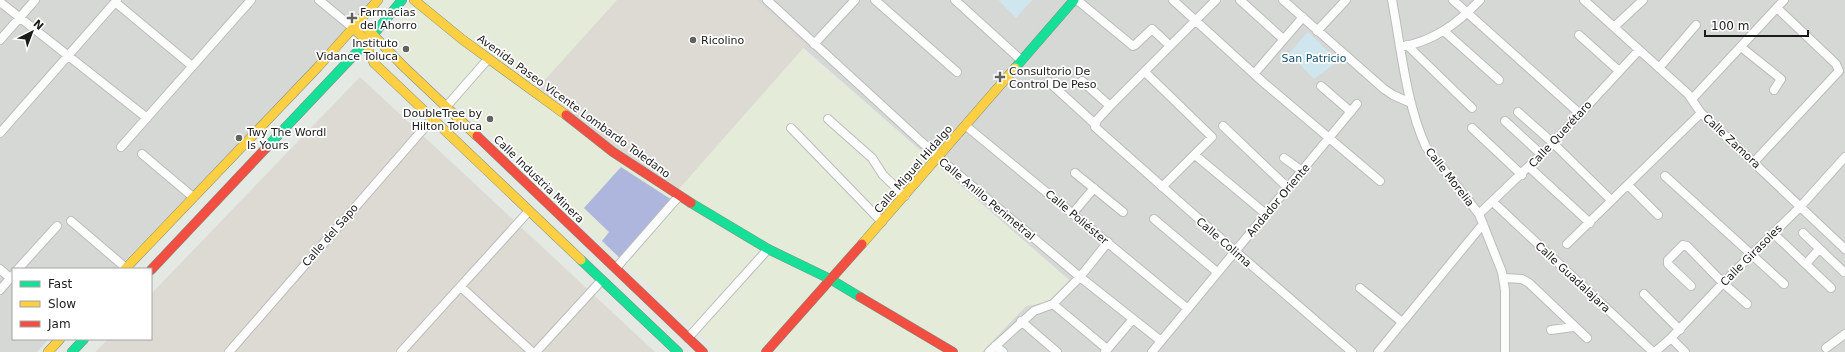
<svg xmlns="http://www.w3.org/2000/svg" width="1845" height="352" font-family="'DejaVu Sans',sans-serif">
<style>
.residential{fill:#d6d8d5}
.commercial{fill:#e4ebd9}
.industrial{fill:#ddd9d3}
.park{fill:#cfe6ee}
.pitch{fill:#aeb6dd}
.lines{fill:none;stroke-linecap:round;stroke-linejoin:round}
.street-casing{stroke:#babcba;stroke-width:10}
.fast-casing{stroke:#7d9284;stroke-width:10}
.slow-casing{stroke:#7d9284;stroke-width:10}
.jam-casing{stroke:#7d9284;stroke-width:10}
.street{stroke:#fbfcfb;stroke-width:8}
.fast{stroke:#16e098;stroke-width:9}
.slow{stroke:#ffcf43;stroke-width:9}
.jam{stroke:#f24e42;stroke-width:9}
.poi-dot{fill:#616361;stroke:#fff;stroke-width:1.5}
.labels{text-anchor:middle;stroke-width:3.5;stroke-linejoin:round;paint-order:stroke}
.poi-label{font-size:11px;fill:#1b1b1b;stroke:#fff;text-anchor:start}
.park-label{font-size:11px;fill:#105171;stroke:#fff}
.street-label{font-size:11px;fill:#1b1b1b;stroke:#fff}
</style>
<rect width="100%" height="100%" fill="#e4e9e4"/>
<path class="residential" d="M 0,0 L 377,0 L 117,269 L 13,269 L 13,339 L 49,339 L 37,352 L 0,352 Z
M 752,0 L 1845,0 L 1845,352 L 982,352 L 1026,306 L 1048,302 L 1069,280 L 808,52 Z"/>
<path class="commercial" d="M 412,0 L 751,0 L 821,66 L 936,164 L 1069,280 L 1048,302 L 1026,306 L 982,352 L 719,352 L 386,39 Z"/>
<path class="industrial" d="M 617,0 L 757,0 L 806,45 L 678,190 L 534,92 Z
M 360,77 L 655,352 L 95,352 L 108,339 L 151,339 L 151,294 Z"/>
<path class="park" d="M 1000,0 L 1032,0 L 1016,18 L 999,1 Z
M 1308,32 L 1338,61 L 1314,79 L 1289,53 Z"/>
<path class="pitch" d="M 621,167 L 672,200 L 622,260 L 602,241 L 609,232 L 584,208 Z"/>
<g class="lines">
<defs>
<path id="street" d="M 319,0 L 353,28
M 767,0 L 939,158 L 1080,277 L 1161,341
M 875,0 L 957,72
M 955,0 L 1021,60
M 1077,0 L 1133,46 L 1135,45 L 1152,29 L 1166,42
M 1173,0 L 1264,83 L 1380,181
M 1216,0 L 1110,106 L 1097,120 L 1095,127 L 1235,251 L 1352,352
M 1240,0 L 1283,39
M 1283,0 L 1384,89 L 1393,95 L 1411,103
M 1392,0 C 1401,47 1406,104 1426,147 L 1479,214 L 1502,272 L 1505,290 L 1505,352
M 1453,0 L 1579,113
M 1584,0 L 1688,94 L 1701,113 L 1845,249
M 0,2 L 147,118
M 115,2 L 192,66
M 1614,27 L 1643,0
M 1317,31 L 1346,0
M 1444,31 L 1499,80
M 1579,35 L 1619,71
M 0,40 L 35,0
M 814,44 L 855,0
M 1407,45 L 1472,108
M 1401,47 C 1434,41 1457,24 1480,0
M 1741,47 L 1781,79 L 1774,90
M 1659,68 L 1696,25
M 1145,72 L 1212,137 L 1162,187
M 1254,74 L 1303,17
M 1082,81 L 1110,106
M 1049,82 L 1095,124
M 1321,86 L 1351,112
M 1692,99 L 1784,0
M 446,107 L 488,59
M 1518,112 L 1553,143 L 1611,200
M 828,119 L 872,158 L 883,175 L 905,196
M 1505,121 L 1542,155
M 966,126 L 1188,309
M 1223,126 L 1288,188
M 791,128 L 882,222
M 1472,128 L 1522,175
M 0,133 L 117,0
M 121,147 L 251,0
M 142,154 L 193,197
M 1195,155 L 1266,214
M 1284,158 L 1302,171
M 1754,162 L 1839,71 L 1836,64 L 1777,8
M 1529,167 L 1590,223
M 1075,173 L 1123,212
M 1665,176 L 1784,284
M 1628,185 L 1658,215
M 1493,202 L 1653,352
M 1073,213 L 1094,188
M 1479,214 L 1553,143 L 1639,50
M 1154,219 L 1217,272
M 71,221 L 126,268
M 1773,233 L 1831,288
M 1803,233 L 1844,272
M 1567,244 L 1701,113
M 1806,264 L 1819,249
M 616,268 L 679,196
M 0,269 L 10,278
M 18,269 L 57,226
M 1504,278 L 1522,279 L 1529,283 L 1587,338
M 1691,286 L 1668,264 L 1668,260 L 1683,245 L 1687,246 L 1723,283 L 1747,304
M 461,287 L 532,352
M 1360,288 L 1402,322
M 0,290 L 13,275
M 1644,294 L 1680,330
M 1053,304 L 1107,349
M 1021,321 L 1057,352
M 1551,330 L 1573,327
M 688,338 L 768,249
M 1671,338 L 1685,352
M 995,346 L 1003,352
M 1826,348 L 1845,334
M 229,352 L 432,119
M 401,352 L 528,212
M 536,352 L 601,281
M 989,352 L 1034,311 L 1053,304 L 1080,277 L 1108,242
M 1105,352 L 1133,319
M 1152,352 L 1357,104
M 1378,352 L 1483,224
M 1655,352 L 1671,338 L 1723,283 L 1801,206 L 1845,157"/>
<path id="fast" d="M 1015,68 L 1074,0
M 266,148 L 373,35 L 402,0
M 691,203 L 768,249 L 830,279 L 860,297
M 581,260 L 678,352
M 72,352 L 84,339"/>
<path id="slow" d="M 414,0 L 463,40 L 566,115
M 360,21 L 402,65 L 477,136
M 353,28 L 367,41 L 369,53 L 374,63 L 581,260
M 862,244 L 1015,68
M 125,269 L 318,67 L 378,0
M 48,352 L 60,339"/>
<path id="jam" d="M 566,115 L 613,152 L 691,203
M 477,136 L 703,352
M 151,270 L 266,148
M 860,297 L 953,352
M 766,352 L 862,244"/>
</defs>
<use href="#street" class="street-casing"/>
<use href="#fast" class="fast-casing"/>
<use href="#slow" class="slow-casing"/>
<use href="#jam" class="jam-casing"/>
<use href="#street" class="street"/>
<use href="#fast" class="fast"/>
<use href="#slow" class="slow"/>
<use href="#jam" class="jam"/>
</g>
<g class="poi-dot">
<path d="M350 12h4v4h4v4h-4v4h-4v-4h-4v-4h4z"/>
<circle cx="693" cy="40" r="4"/>
<circle cx="406" cy="49" r="4"/>
<path d="M998 71h4v4h4v4h-4v4h-4v-4h-4v-4h4z"/>
<circle cx="490" cy="119" r="4"/>
<circle cx="239" cy="138" r="4"/>
</g>
<g class="labels">
<g class="poi-label">
<text x="360" y="16">Farmacias<tspan x="360" dy="13">del Ahorro</tspan></text>
<text x="701" y="44">Ricolino</text>
<text x="398" y="47" text-anchor="end">Instituto<tspan x="398" dy="13">Vidance Toluca</tspan></text>
<text x="1009" y="75">Consultorio De<tspan x="1009" dy="13">Control De Peso</tspan></text>
<text x="482" y="117" text-anchor="end">DoubleTree by<tspan x="482" dy="13">Hilton Toluca</tspan></text>
<text x="247" y="136">Twy The Wordl<tspan x="247" dy="13">Is Yours</tspan></text>
</g>
<g class="park-label">
<text x="1314" y="62">San Patricio</text>
</g>
<g class="street-label">
<text transform="translate(574 106) rotate(36)" y="4">Avenida Paseo Vicente Lombardo Toledano</text>
<text transform="translate(1560 134) rotate(-47)" y="4">Calle Querétaro</text>
<text transform="translate(1732 141) rotate(43)" y="4">Calle Zamora</text>
<text transform="translate(913 169) rotate(-49)" y="4">Calle Miguel Hidalgo</text>
<text transform="translate(1450 177) rotate(52)" y="4">Calle Morelia</text>
<text transform="translate(539 179) rotate(44)" y="4">Calle Industria Minera</text>
<text transform="translate(987 199) rotate(40)" y="4">Calle Anillo Perimetral</text>
<text transform="translate(1278 200) rotate(-50)" y="4">Andador Oriente</text>
<text transform="translate(1077 217) rotate(40)" y="4">Calle Poliéster</text>
<text transform="translate(330 235) rotate(-49)" y="4">Calle del Sapo</text>
<text transform="translate(1224 242) rotate(41)" y="4">Calle Colima</text>
<text transform="translate(1751 255) rotate(-45)" y="4">Calle Girasoles</text>
<text transform="translate(1573 277) rotate(43)" y="4">Calle Guadalajara</text>
</g>
</g>
<rect x="12" y="268" width="140" height="72" fill="#ffffff" stroke="#a4a4a4"/>
<rect x="20" y="281" width="20" height="6" fill="#16e098" stroke="#a4a4a4"/>
<text x="48" y="288" font-size="12" fill="#1b1b1b">Fast</text>
<rect x="20" y="301" width="20" height="6" fill="#ffcf43" stroke="#a4a4a4"/>
<text x="48" y="308" font-size="12" fill="#1b1b1b">Slow</text>
<rect x="20" y="321" width="20" height="6" fill="#f24e42" stroke="#a4a4a4"/>
<text x="48" y="328" font-size="12" fill="#1b1b1b">Jam</text>
<g transform="translate(32 32) rotate(42)" stroke="#ffffff" stroke-width="3" paint-order="stroke">
<path d="M0-3L7 15L0 10L-7 15Z" fill="#1b1b1b"/>
<text y="-6" font-size="11" font-weight="bold" text-anchor="middle" fill="#1b1b1b">N</text>
</g>
<path d="M1705 30v6h103v-6" fill="none" stroke="#1b1b1b" stroke-width="2"/>
<text x="1711" y="30" font-size="12" fill="#1b1b1b" stroke="#ffffff" stroke-width="3" paint-order="stroke">100 m</text>
</svg>
